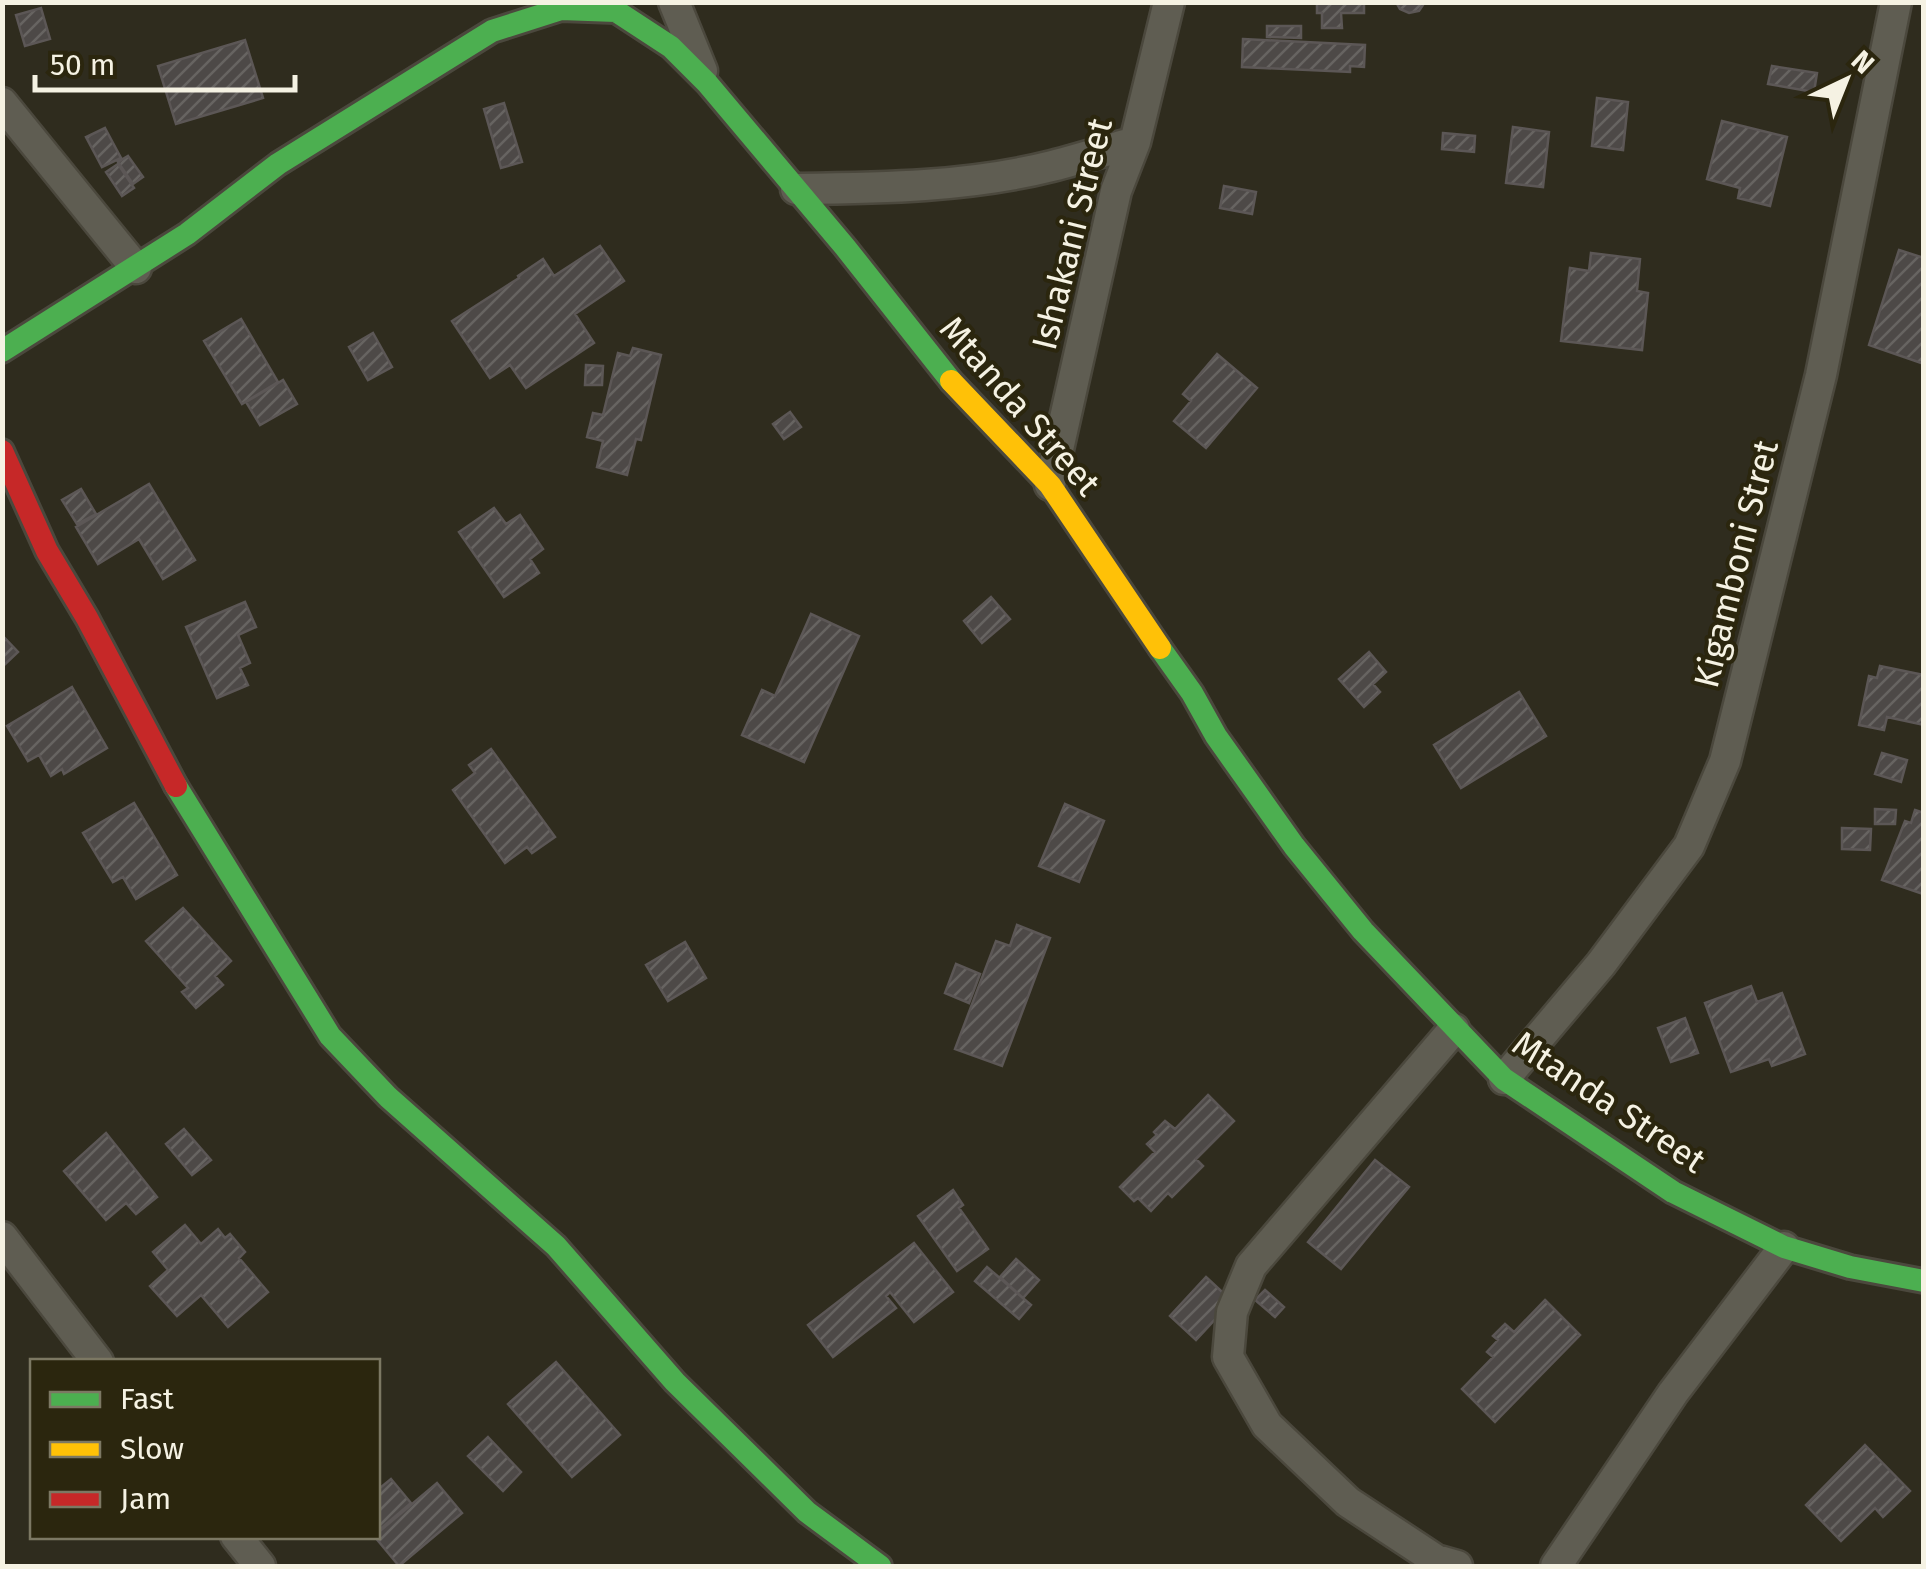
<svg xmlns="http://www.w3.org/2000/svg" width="1926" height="1569" font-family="'Fira Sans',sans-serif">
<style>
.building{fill:url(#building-hatch);stroke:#5c5756;stroke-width:2.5}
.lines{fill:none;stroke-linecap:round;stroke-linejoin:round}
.street-casing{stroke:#4b483d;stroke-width:35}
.fast-casing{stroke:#4b483d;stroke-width:28}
.slow-casing{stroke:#4b483d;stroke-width:28}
.jam-casing{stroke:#4b483d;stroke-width:28}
.street{stroke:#5f5d52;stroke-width:30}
.fast{stroke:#4caf50;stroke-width:22}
.slow{stroke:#ffc107;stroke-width:22}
.jam{stroke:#c62828;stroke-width:22}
.labels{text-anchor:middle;stroke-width:8;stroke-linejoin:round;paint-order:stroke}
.street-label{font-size:35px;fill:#f5f2e3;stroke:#2b260e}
</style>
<defs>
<pattern id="building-hatch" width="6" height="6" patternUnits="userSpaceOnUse" patternTransform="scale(2.5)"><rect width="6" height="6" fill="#4d4947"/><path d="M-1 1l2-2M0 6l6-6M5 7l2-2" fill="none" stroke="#676461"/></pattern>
</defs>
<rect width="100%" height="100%" fill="#2f2c1e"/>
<path class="building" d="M 1317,2 L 1364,2 L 1364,13 L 1341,13 L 1342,28 L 1322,28 L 1322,13 L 1317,13 Z
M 1396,2 L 1425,2 L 1419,11 L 1409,13 L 1400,9 Z
M 41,8 L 50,39 L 25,46 L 16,15 Z
M 1267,26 L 1301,26 L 1301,38 L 1267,37 Z
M 1243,39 L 1365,45 L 1364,67 L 1350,66 L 1350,72 L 1242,67 Z
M 245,40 L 263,98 L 176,124 L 158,66 Z
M 1772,66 L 1817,73 L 1814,92 L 1768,84 Z
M 1597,98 L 1628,102 L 1623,150 L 1592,146 Z
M 504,103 L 522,162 L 501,168 L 484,109 Z
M 1722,121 L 1787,137 L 1770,206 L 1738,198 L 1740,188 L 1707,179 Z
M 1513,127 L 1549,132 L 1543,187 L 1506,183 Z
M 105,128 L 121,158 L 102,167 L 86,137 Z
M 1443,133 L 1475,136 L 1474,152 L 1442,149 Z
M 128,156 L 143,177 L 133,184 L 118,162 Z
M 118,164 L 134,188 L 122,196 L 106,172 Z
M 1224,186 L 1256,192 L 1252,214 L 1220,208 Z
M 600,246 L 624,281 L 575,314 L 594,343 L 526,388 L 510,365 L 490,378 L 452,321 L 519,278 L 518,276 L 543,259 L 554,276 Z
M 1899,250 L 1924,258 L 1924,364 L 1869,345 Z
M 1591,253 L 1640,259 L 1637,291 L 1648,293 L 1642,350 L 1561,341 L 1570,268 L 1589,271 Z
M 241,319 L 278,382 L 242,404 L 204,341 Z
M 373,333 L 392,367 L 368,380 L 349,347 Z
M 633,348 L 661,355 L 641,440 L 636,439 L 627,475 L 597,467 L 603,441 L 587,437 L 593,413 L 603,415 L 618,353 L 630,356 Z
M 1217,354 L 1257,388 L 1206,448 L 1174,421 L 1191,401 L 1183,394 Z
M 586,365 L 603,366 L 602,385 L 585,385 Z
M 283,380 L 297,404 L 260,425 L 246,402 Z
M 790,412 L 801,427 L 784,439 L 773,424 Z
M 149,484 L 195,560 L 163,579 L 139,539 L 98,564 L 76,527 Z
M 81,489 L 96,514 L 77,524 L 62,500 Z
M 494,508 L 506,524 L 520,515 L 543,549 L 530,559 L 539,573 L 504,597 L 459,532 Z
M 991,597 L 1010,619 L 982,643 L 964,621 Z
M 245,602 L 256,627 L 238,635 L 250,663 L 240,668 L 248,685 L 217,698 L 186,627 Z
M 811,614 L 859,636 L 804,762 L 742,735 L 762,690 L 775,696 Z
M 2,635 L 18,652 L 2,667 Z
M 1369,652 L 1386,672 L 1373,684 L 1380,692 L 1364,707 L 1339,679 Z
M 1880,666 L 1924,675 L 1924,725 L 1887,717 L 1884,730 L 1859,725 L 1869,676 L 1877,678 Z
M 72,687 L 107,748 L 64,774 L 62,769 L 51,776 L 39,755 L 28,761 L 7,726 Z
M 1519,692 L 1546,736 L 1461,788 L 1434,745 Z
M 491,749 L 555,837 L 532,853 L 527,847 L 505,863 L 453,790 L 475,773 L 469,765 Z
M 1882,753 L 1907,760 L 1901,782 L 1875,774 Z
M 134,803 L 177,875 L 136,899 L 123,877 L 113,882 L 83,833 Z
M 1065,804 L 1104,821 L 1079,882 L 1039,866 Z
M 1875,809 L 1896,810 L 1895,824 L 1875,824 Z
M 1915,810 L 1924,813 L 1923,894 L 1882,880 L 1905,821 L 1911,823 Z
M 1842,828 L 1871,829 L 1870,850 L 1842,849 Z
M 183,908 L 231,961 L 215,976 L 223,985 L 196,1008 L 182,992 L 188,988 L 146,941 Z
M 1017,925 L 1050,938 L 1002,1066 L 955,1049 L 996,941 L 1010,946 Z
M 685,942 L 706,978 L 668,1001 L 646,965 Z
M 956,964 L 980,974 L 969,1003 L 945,993 Z
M 1751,986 L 1757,1002 L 1782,993 L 1805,1054 L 1772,1066 L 1769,1059 L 1731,1072 L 1705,1003 Z
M 1685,1018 L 1698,1053 L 1671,1062 L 1658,1028 Z
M 1208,1095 L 1234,1121 L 1196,1159 L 1203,1166 L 1172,1197 L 1168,1193 L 1151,1211 L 1138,1198 L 1134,1201 L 1120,1187 L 1155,1152 L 1147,1144 L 1157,1135 L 1154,1132 L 1165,1121 L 1175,1129 Z
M 184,1129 L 211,1160 L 192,1175 L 166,1144 Z
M 106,1133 L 157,1197 L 136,1214 L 126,1203 L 106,1220 L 64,1171 Z
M 1375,1160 L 1409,1187 L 1341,1269 L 1308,1242 Z
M 953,1190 L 963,1205 L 959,1208 L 988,1249 L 957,1271 L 918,1216 Z
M 185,1225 L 201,1244 L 218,1229 L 225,1238 L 230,1234 L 245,1252 L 239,1258 L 268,1292 L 228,1327 L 201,1295 L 177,1316 L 150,1286 L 168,1270 L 153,1252 Z
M 914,1243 L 953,1292 L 914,1322 L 890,1292 L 886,1296 L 896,1308 L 833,1357 L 808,1325 Z
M 1016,1259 L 1039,1280 L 1023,1298 L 1000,1277 Z
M 987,1267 L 1031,1305 L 1019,1319 L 975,1281 Z
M 1206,1277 L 1232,1301 L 1196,1340 L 1170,1316 Z
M 1265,1290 L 1284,1307 L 1275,1317 L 1255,1300 Z
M 1545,1300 L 1580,1335 L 1495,1422 L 1462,1389 L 1493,1357 L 1487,1352 L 1498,1340 L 1493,1336 L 1505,1324 L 1514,1332 Z
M 556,1362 L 620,1435 L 572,1477 L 508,1404 Z
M 488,1437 L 521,1472 L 503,1491 L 468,1456 Z
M 1865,1445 L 1910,1491 L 1883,1517 L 1875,1508 L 1841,1541 L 1806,1505 Z
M 391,1479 L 411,1503 L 378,1531 L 378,1485 L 380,1488 Z
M 437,1483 L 462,1513 L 399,1566 L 374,1536 Z"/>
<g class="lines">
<defs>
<path id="street" d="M 674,2 L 702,71
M 2,103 L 136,268
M 796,189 C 881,188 969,187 1052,166 C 1080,159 1108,150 1135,142
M 1050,485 L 1116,191 L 1135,142 L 1169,2
M 1454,1029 L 1251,1266 L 1232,1312 L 1228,1357 L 1267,1425 L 1348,1502 L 1436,1560 L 1457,1566
M 1504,1079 L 1601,964 L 1689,846 L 1725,761 L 1821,375 L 1896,2
M 2,1237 L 98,1362
M 236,1536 L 260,1566
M 1556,1566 L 1673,1393 L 1784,1247"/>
<path id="fast" d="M 2,351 L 187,234 L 278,164 L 492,31 L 561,9 L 616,11 L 671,47 L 707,83 L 845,247 L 951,381
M 1160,648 L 1192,693 L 1216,736 L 1294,846 L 1363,931 L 1504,1079 L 1673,1192 L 1784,1247 L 1850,1267 L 1924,1281
M 176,786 L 330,1036 L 388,1097 L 556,1246 L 675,1382 L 807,1512 L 880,1566"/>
<path id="slow" d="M 951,381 L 1050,485 L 1160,648"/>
<path id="jam" d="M 2,451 L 47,551 L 87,618 L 176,786"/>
</defs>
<use href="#street" class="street-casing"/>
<use href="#fast" class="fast-casing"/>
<use href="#slow" class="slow-casing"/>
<use href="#jam" class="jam-casing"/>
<use href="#street" class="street"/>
<use href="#fast" class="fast"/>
<use href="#slow" class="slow"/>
<use href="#jam" class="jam"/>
</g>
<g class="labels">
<g class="street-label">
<text transform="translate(1072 234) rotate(-76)" y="12">Ishakani Street</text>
<text transform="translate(1020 406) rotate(49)" y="12">Mtanda Street</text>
<text transform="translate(1736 564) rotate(-76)" y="12">Kigamboni Stret</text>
<text transform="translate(1609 1102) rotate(34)" y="12">Mtanda Street</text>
</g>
</g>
<rect width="1926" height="1569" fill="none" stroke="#f5f2e3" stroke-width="10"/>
<rect x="30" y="1359" width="350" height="180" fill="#2b260e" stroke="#7c7863" stroke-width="2.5"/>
<rect x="50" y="1392" width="50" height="15" fill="#4caf50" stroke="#7c7863" stroke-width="2.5"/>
<text x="120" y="1409" font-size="30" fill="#f5f2e3">Fast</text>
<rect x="50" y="1442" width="50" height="15" fill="#ffc107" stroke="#7c7863" stroke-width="2.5"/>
<text x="120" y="1459" font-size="30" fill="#f5f2e3">Slow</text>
<rect x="50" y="1492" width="50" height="15" fill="#c62828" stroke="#7c7863" stroke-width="2.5"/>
<text x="120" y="1509" font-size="30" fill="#f5f2e3">Jam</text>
<g transform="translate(1846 80) rotate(43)" stroke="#2b260e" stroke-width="8" paint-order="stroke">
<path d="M0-8L18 38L0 25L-18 38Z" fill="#f5f2e3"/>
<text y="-15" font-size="28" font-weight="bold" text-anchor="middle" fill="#f5f2e3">N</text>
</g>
<path d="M35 75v15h260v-15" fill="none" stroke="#f5f2e3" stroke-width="5"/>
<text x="50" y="75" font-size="30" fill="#f5f2e3" stroke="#2b260e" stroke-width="8" paint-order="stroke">50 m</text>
</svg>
